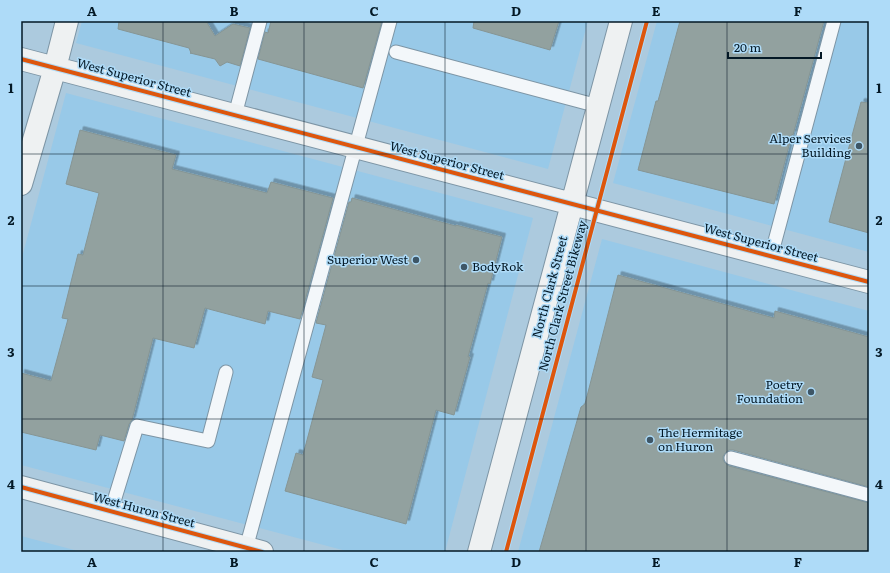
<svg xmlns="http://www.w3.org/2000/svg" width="890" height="573" font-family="Literata,serif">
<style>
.built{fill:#98c9e8}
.building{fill:#92a19f;stroke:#869594;filter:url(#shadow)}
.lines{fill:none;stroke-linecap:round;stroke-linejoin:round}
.lane-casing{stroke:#7d95a5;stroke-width:15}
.secondary-casing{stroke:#7d95a5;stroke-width:24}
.lane{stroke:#f3f7fa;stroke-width:13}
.secondary{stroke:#eef1f2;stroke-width:22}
.cycleway-casing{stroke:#aedbf8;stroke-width:6}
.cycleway{stroke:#dd560d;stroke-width:4}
.grid{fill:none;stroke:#031825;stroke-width:1;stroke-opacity:0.55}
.poi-dot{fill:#3e5666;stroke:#aedbf8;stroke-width:1.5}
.labels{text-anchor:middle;stroke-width:3;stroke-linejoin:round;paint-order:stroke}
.street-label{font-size:12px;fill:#031825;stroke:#aedbf8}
.poi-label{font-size:12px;fill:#031825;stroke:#aedbf8;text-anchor:end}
.neatline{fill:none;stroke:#031825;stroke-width:1.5}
.grid-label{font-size:13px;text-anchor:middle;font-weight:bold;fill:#031825}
</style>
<defs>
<filter id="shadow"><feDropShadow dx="3.5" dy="-3.5" stdDeviation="0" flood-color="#0004"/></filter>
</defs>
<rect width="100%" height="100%" fill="#accade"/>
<path class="built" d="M 82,21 L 588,21 L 548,169 L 76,43 Z
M 657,21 L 869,21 L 869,252 L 613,183 Z
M 66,93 L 533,218 L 445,552 L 350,552 L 21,465 L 21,261 Z
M 602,239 L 869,311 L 869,552 L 518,552 Z
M 21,536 L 82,552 L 21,552 Z"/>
<path class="building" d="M 119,21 L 206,21 L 215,36 L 233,24 L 250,28 L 240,66 L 227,62 L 220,66 L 215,59 L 190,53 L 191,53 L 189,48 L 118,29 Z
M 271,21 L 382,21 L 363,88 L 258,59 L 265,32 L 268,33 Z
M 474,21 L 559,21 L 550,50 L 473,28 Z
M 680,21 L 824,21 L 793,135 L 792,134 L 774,204 L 638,170 L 656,101 L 658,101 Z
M 861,102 L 869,103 L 869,233 L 829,222 Z
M 80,130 L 176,155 L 172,169 L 267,193 L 271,182 L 333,198 L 300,319 L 268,311 L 265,324 L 205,308 L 194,348 L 153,338 L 132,420 L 129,424 L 124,441 L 100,435 L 96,450 L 21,432 L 21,373 L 51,381 L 68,319 L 62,318 L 78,254 L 83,255 L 99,193 L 66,184 Z
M 352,198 L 456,226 L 456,225 L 502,237 L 490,284 L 488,283 L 468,357 L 470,357 L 454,415 L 436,410 L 406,524 L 285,491 L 296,453 L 303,455 L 323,380 L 312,377 L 326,325 L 316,323 L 349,202 L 351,202 Z
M 618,275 L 774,318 L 775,311 L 869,337 L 869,487 L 733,450 L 729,450 L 726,452 L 723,456 L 723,460 L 725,463 L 729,466 L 869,503 L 869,552 L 539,552 L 581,407 L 585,404 Z"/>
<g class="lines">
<defs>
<path id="lane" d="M 396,52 L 598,106
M 235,115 L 260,21
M 771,256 L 834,21
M 731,458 L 869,495
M 111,511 L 137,426 L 208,441 L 226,372
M 245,552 L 390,21"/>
<path id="secondary" d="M 21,59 L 869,282
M 21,184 L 55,68 L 67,21
M 21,487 L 262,552
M 479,552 L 621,21"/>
</defs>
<use href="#lane" class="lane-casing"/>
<use href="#secondary" class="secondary-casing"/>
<use href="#lane" class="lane"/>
<use href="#secondary" class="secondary"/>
<defs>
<path id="cycleway" d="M 21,59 L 869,282
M 21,487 L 262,552
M 506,552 L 647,21"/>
</defs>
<use href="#cycleway" class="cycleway-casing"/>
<use href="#cycleway" class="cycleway"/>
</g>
<path class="grid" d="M 163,21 L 163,552M 304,21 L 304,552M 445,21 L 445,552M 586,21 L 586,552M 727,21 L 727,552M 21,154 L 869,154M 21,286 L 869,286M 21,419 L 869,419"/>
<g class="poi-dot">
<circle cx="859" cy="146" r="4"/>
<circle cx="416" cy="260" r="4"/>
<circle cx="464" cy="267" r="4"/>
<circle cx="811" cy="392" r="4"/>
<circle cx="650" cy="440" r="4"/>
</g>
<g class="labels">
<g class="street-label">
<text transform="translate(134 78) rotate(15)" y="4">West Superior Street</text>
<text transform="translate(447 161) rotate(15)" y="4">West Superior Street</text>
<text transform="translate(761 243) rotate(15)" y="4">West Superior Street</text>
<text transform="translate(550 287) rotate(-75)" y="4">North Clark Street</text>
<text transform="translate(563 296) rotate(-75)" y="4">North Clark Street Bikeway</text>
<text transform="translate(144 510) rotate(15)" y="4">West Huron Street</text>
</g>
<g class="poi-label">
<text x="851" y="143">Alper Services<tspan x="851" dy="14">Building</tspan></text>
<text x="408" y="264">Superior West</text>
<text x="472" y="271" text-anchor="start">BodyRok</text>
<text x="803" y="389">Poetry<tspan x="803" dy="14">Foundation</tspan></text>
<text x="658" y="437" text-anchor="start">The Hermitage<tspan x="658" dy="14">on Huron</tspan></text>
</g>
</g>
<rect width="890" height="573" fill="none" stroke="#aedbf8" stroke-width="44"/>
<path d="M728 52v6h93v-6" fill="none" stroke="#031825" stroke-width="2"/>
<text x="734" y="52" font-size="12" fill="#031825" stroke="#aedbf8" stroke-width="3" paint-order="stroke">20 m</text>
<rect x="22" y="22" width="846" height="529" class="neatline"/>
<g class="grid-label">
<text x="92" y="16">A</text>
<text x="234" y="16">B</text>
<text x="374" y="16">C</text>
<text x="516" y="16">D</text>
<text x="656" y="16">E</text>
<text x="798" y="16">F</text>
<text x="11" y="93">1</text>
<text x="879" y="93">1</text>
<text x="11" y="225">2</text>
<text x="879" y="225">2</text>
<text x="11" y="357">3</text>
<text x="879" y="357">3</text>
<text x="11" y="489">4</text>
<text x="879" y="489">4</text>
<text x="92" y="567">A</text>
<text x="234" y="567">B</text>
<text x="374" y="567">C</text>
<text x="516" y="567">D</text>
<text x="656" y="567">E</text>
<text x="798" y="567">F</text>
</g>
</svg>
